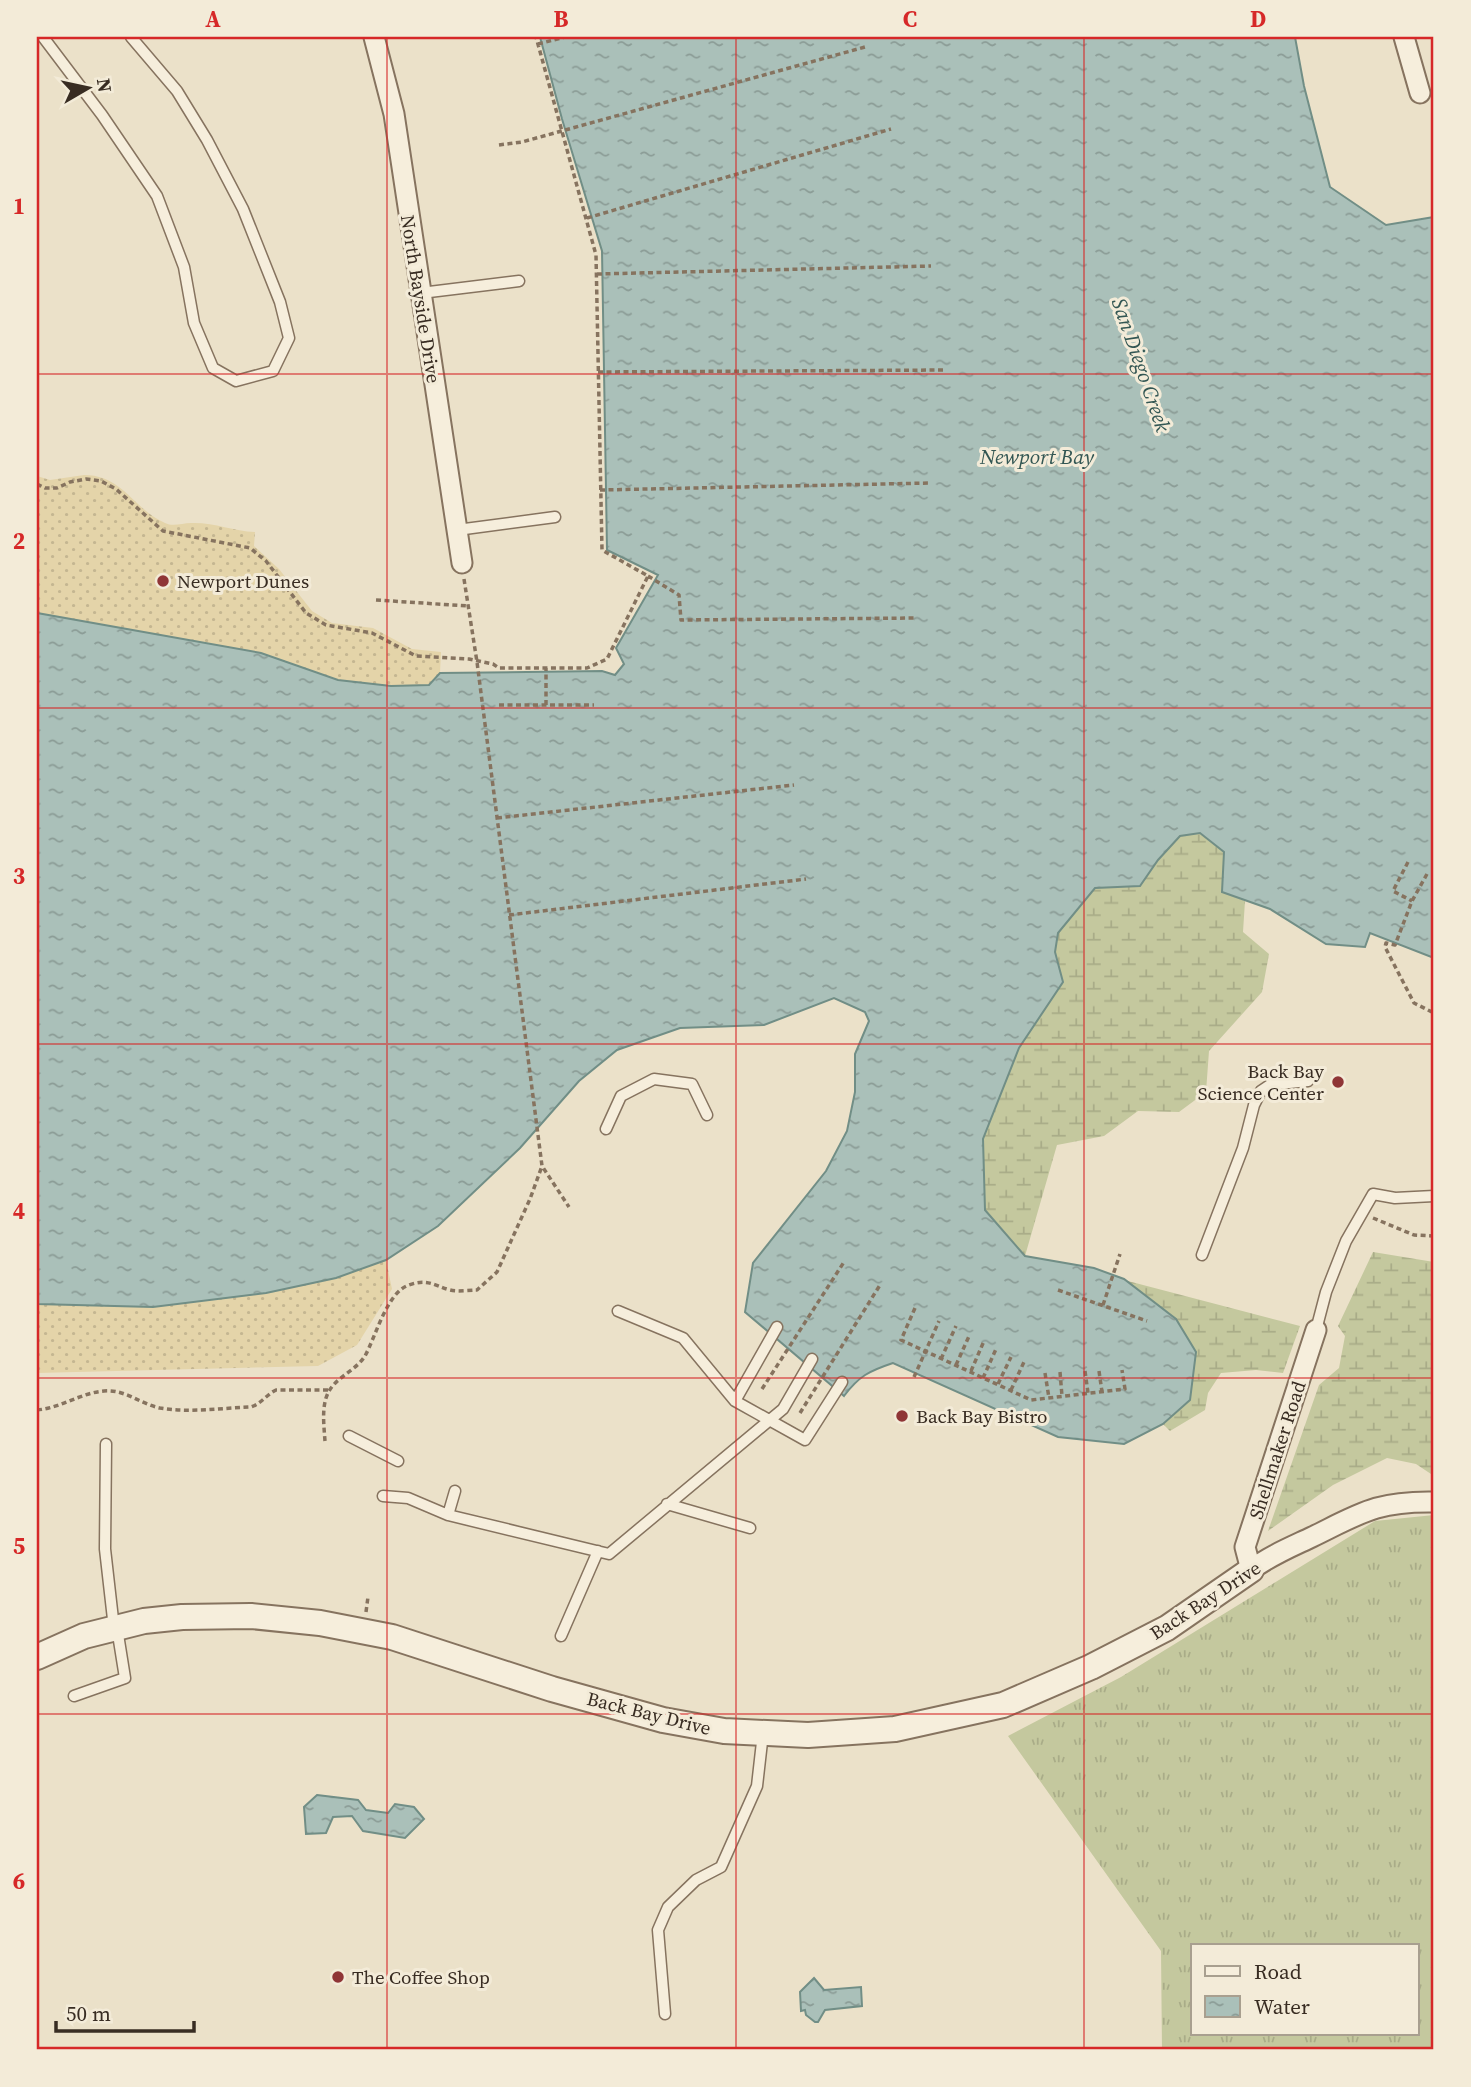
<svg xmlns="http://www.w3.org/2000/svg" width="1471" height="2087" font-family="'Source Serif 4',serif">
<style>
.grass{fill:url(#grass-tufts);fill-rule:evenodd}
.wetland{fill:url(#wetland-marsh)}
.sand{fill:url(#sand-dots)}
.water{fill:url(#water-ripples);stroke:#718e86;stroke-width:2}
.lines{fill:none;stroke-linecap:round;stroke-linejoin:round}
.service-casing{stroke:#86735f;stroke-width:13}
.minor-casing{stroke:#86735f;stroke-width:23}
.tertiary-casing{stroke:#86735f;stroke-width:28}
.path{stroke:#86735f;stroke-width:3.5;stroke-dasharray:5 3.5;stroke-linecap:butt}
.service{stroke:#f6eedc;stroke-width:10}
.minor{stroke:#f6eedc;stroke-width:19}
.tertiary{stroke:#f6eedc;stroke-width:24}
.grid{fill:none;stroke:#d62828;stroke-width:2;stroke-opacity:0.55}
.poi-dot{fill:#8f3536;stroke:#f3ebd8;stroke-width:2.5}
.labels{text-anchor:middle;stroke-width:6;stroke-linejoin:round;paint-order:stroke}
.street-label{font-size:19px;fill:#382c22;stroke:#f3ebd8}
.poi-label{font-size:19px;fill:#382c22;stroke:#f3ebd8;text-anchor:start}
.water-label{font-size:21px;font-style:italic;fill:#325653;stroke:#f3ebd8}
.neatline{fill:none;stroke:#d62828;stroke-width:2.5}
.grid-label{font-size:23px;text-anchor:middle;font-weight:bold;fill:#d62828}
</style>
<defs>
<pattern id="grass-tufts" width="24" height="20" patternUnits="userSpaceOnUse" patternTransform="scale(1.75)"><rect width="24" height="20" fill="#c4c89e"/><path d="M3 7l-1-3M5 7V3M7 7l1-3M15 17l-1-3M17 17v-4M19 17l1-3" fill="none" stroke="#a9ac88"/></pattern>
<pattern id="wetland-marsh" width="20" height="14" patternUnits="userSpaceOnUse" patternTransform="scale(1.75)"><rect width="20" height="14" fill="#c4c89e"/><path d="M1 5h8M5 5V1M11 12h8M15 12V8" fill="none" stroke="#a9ac88"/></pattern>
<pattern id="sand-dots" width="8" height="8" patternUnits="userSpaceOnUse" patternTransform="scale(1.75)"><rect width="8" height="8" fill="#e4d4a9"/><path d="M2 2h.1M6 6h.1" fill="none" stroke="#c4b691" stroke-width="1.8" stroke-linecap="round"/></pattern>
<pattern id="water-ripples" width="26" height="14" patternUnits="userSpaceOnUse" patternTransform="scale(1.75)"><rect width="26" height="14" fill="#aac0b9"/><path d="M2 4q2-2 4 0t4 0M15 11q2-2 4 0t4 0" fill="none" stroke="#8b9c96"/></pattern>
</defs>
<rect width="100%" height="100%" fill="#ebe1c9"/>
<path class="grass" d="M 1434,1515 L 1434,2050 L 1162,2050 L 1161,1951 L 1008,1736 L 1121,1677 L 1375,1521 ZM 1193,1945 L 1417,1945 L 1417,2033 L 1193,2033 Z"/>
<path class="wetland" d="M 1200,833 L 1224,852 L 1222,892 L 1245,901 L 1243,932 L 1269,954 L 1262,992 L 1209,1051 L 1206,1092 L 1179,1112 L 1138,1111 L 1104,1136 L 1057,1145 L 1025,1256 L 985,1209 L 983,1139 L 1019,1048 L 1063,982 L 1055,952 L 1058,933 L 1095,888 L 1140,886 L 1158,860 L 1180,835 Z
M 1373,1252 L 1434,1262 L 1434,1476 L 1416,1464 L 1387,1458 L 1333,1485 L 1268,1531 L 1319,1385 L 1339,1368 L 1345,1336 L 1338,1326 Z
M 1124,1280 L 1300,1326 L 1283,1373 L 1256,1370 L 1221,1373 L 1208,1393 L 1205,1410 L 1170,1431 L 1163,1424 L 1190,1400 L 1176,1319 Z"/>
<path class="sand" d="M 84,475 C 123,475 133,509 165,523 C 173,527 182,523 191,523 C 213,522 233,531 255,532 L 254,546 L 279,569 L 312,611 L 332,623 L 373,628 L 412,649 L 441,652 L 440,673 L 429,685 L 391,686 L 338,680 L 260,653 L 37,613 L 37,476 L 50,480 Z
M 386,1260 L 392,1289 L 357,1345 L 318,1366 L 37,1373 L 37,1304 L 153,1307 L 266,1293 L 336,1278 Z"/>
<path class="water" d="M 540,37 L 1295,37 L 1304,86 L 1330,187 L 1386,225 L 1434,217 L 1434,958 L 1370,933 L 1365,947 L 1326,944 L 1270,909 L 1222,892 L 1224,852 L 1200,833 L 1180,836 L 1158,860 L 1140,886 L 1095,888 L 1058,933 L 1055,952 L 1063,982 L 1019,1048 L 983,1139 L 985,1210 L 1025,1256 L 1094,1268 L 1124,1279 L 1176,1319 L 1196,1352 L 1190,1400 L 1163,1424 L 1124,1444 L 1058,1437 L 893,1363 C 869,1371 859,1376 844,1396 L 745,1312 L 753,1263 L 826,1171 L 847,1131 L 855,1092 L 855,1054 L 869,1021 L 865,1012 L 834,998 L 764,1025 L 680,1028 L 617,1050 L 579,1081 L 520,1148 L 438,1226 L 386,1260 L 336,1278 L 266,1293 L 153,1307 L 37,1304 L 37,613 L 261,653 L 338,680 L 391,686 L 429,685 L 440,673 L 602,671 L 615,675 L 624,664 L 616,648 L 658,575 L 607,550 L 602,251 L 562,119 Z
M 317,1795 L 358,1800 L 366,1810 L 388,1813 L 395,1804 L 414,1807 L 424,1819 L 405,1838 L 363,1831 L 352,1816 L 333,1817 L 326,1833 L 306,1834 L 304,1807 Z
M 814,1978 L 824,1990 L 861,1987 L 862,2006 L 825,2010 L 818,2022 L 815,2022 L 806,2015 L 805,2010 L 801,2011 L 800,1992 Z"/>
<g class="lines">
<defs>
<path id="service" d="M 43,37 L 102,115 L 157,196 L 184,267 L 194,323 L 213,368 L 236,381 L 273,371 L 289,338 L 280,302 L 243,209 L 207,140 L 177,91 L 131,37
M 421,293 L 519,281
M 457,530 L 555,517
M 606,1129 L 621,1096 L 654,1079 L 692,1084 L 707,1115
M 1202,1255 L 1243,1148 L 1254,1105 L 1261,1091 L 1270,1085 L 1308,1081
M 618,1311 L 683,1338 L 735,1401 L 805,1440 L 842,1382
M 1316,1330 L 1326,1292 L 1346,1241 L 1373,1194 L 1395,1198 L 1434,1196
M 735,1401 L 777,1327
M 349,1436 L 398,1461
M 106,1444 L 105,1549 L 114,1628
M 383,1496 L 408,1498 L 448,1515 L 609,1554 L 783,1409 L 812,1359
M 667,1504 L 750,1528
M 448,1515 L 455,1491
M 561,1636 L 598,1551
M 74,1696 L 125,1678 L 117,1628
M 665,2014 L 658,1930 L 668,1907 L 696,1880 L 721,1867 L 757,1786 L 763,1733"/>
<path id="minor" d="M 374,37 L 394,114 L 462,563
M 1404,37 L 1420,93
M 1316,1330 L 1245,1547 L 1251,1570 C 1269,1556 1291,1547 1312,1537 C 1361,1513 1377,1501 1434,1502"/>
<path id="tertiary" d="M 37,1657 L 84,1636 L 144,1621 L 182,1617 L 251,1616 L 320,1623 L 392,1637 L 552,1689 L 663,1720 L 724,1731 L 808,1735 L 895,1729 L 1003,1705 L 1091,1667 L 1167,1628 L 1251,1570"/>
</defs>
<use href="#service" class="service-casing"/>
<use href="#minor" class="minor-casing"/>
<use href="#tertiary" class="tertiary-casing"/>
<path class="path" d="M 538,44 L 565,37
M 499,145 L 522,142 L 865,47
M 587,218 L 891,129
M 597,274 L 931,266
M 598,372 L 944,370
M 37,484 L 45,488 L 57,488 L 70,482 L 86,479 L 101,481 L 116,489 L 163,531 L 250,548 L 266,561 L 306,613 L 326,625 L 372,633 L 416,656 L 469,659 L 493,664 L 499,668 L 587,668 L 607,659 L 648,576 L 602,550 L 596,255 L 536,37
M 600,490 L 930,483
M 648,576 L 679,595 L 681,620 L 916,618
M 464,579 L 477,662 L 542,1166 L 569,1207
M 376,600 L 468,606
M 499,705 L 594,705
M 546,705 L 546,668
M 497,818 L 794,785
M 1408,862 L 1393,891 L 1412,901
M 1427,874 L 1412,901 L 1395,945 L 1386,943 L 1385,947 L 1414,1003 L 1434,1013
M 509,915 L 806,879
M 1373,1218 L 1414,1235 L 1434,1236
M 1058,1290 L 1147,1321
M 1103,1305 L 1120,1254
M 915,1308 L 901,1340 L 1031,1400 L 1125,1389 L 1122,1370
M 941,1359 L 956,1326
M 956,1365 L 970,1334
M 971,1371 L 984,1341
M 1085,1371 L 1088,1393
M 1099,1371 L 1102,1392
M 1060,1372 L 1062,1396
M 1045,1373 L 1049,1398
M 914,1377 L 939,1321
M 983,1378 L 996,1349
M 998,1384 L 1011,1357
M 762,1389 L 844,1262
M 1011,1390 L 1024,1362
M 37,1410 C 61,1408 80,1393 104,1391 C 125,1389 140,1404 160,1408 C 189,1413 222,1408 251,1407 C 262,1403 266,1395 276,1390 L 330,1390
M 800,1413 L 880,1285
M 325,1441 C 324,1427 322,1411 326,1398 C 332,1378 354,1373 365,1356 C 376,1336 387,1292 409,1285 C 428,1278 435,1286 450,1290 C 458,1292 469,1290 477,1290 L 497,1272 L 530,1199 L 542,1166
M 366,1612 L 368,1597"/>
<use href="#service" class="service"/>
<use href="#minor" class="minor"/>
<use href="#tertiary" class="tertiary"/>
</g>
<path class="grid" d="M 387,37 L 387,2050M 736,37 L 736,2050M 1084,37 L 1084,2050M 37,374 L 1434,374M 37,708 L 1434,708M 37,1044 L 1434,1044M 37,1378 L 1434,1378M 37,1714 L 1434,1714"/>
<g class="poi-dot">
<circle cx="163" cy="581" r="7"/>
<circle cx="1338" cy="1082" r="7"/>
<circle cx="902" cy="1416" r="7"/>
<circle cx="338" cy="1977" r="7"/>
</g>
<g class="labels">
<g class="street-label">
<text transform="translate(421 299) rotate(81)" y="7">North Bayside Drive</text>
<text transform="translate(1277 1450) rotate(-72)" y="7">Shellmaker Road</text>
<text transform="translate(1205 1600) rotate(-33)" y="7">Back Bay Drive</text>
<text transform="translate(649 1713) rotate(14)" y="7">Back Bay Drive</text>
</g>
<g class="poi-label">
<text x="177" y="588">Newport Dunes</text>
<text x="1324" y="1078" text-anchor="end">Back Bay<tspan x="1324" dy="22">Science Center</tspan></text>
<text x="916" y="1423">Back Bay Bistro</text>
<text x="352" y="1984">The Coffee Shop</text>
</g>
<g class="water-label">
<text transform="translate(1141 365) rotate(71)" y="7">San Diego Creek</text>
<text x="1037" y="464">Newport Bay</text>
</g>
</g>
<rect width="1471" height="2087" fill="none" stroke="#f3ebd8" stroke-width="77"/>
<rect x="1191" y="1944" width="228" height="91" fill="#f3ebd8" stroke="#a89f8f" stroke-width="2"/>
<rect x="1205" y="1966" width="35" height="10" fill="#f6eedc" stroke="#a89f8f" stroke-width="2"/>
<text x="1254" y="1979" font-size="21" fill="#382c22">Road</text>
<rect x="1205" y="1996" width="35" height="21" fill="url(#water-ripples)" stroke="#a89f8f" stroke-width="2"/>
<text x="1254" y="2014" font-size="21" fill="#382c22">Water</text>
<g transform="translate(88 88) rotate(81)" stroke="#f3ebd8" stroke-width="5" paint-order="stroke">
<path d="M0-5L12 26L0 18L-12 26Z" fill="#382c22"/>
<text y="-10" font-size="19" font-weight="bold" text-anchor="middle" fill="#382c22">N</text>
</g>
<path d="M56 2021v10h138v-10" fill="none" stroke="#382c22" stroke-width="3.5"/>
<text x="66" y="2021" font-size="21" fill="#382c22" stroke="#f3ebd8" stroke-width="5" paint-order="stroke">50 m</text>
<rect x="38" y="38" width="1394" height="2010" class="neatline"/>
<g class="grid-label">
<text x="213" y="27">A</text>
<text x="561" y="27">B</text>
<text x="910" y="27">C</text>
<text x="1258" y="27">D</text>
<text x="19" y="214">1</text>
<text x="19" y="549">2</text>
<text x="19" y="884">3</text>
<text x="19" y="1219">4</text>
<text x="19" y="1554">5</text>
<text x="19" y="1889">6</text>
</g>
</svg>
